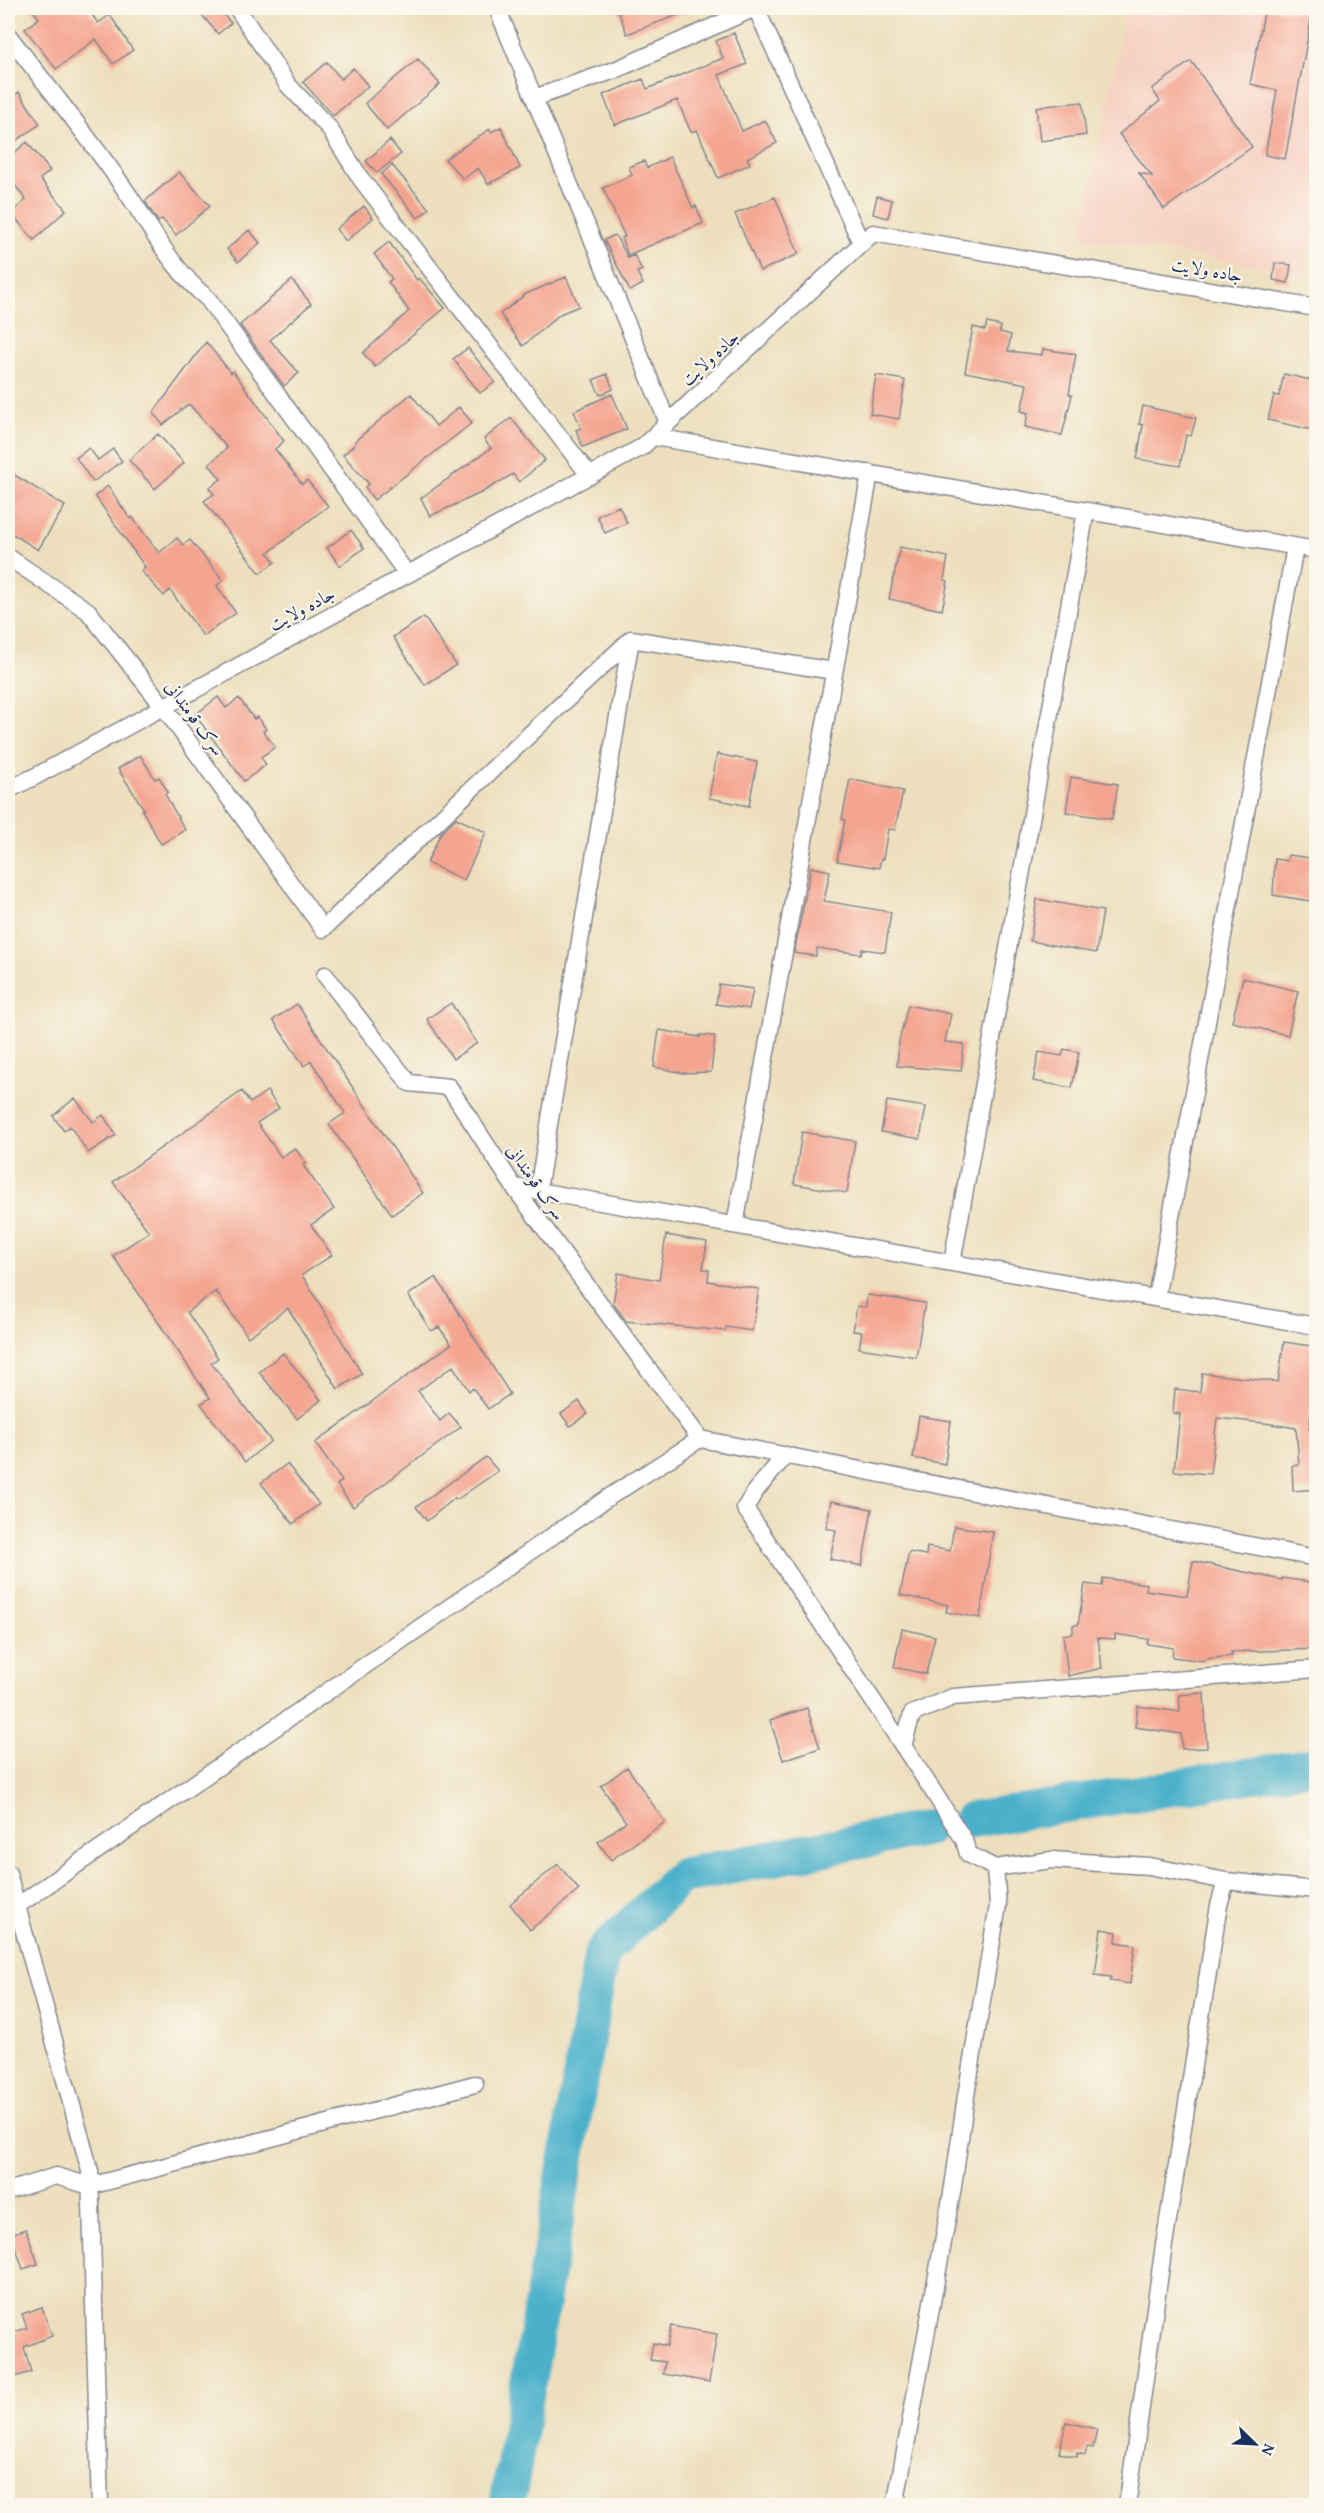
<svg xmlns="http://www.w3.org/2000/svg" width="1324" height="2513" font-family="'Gentium Book Plus',Amiri,serif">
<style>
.built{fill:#f6d2c3}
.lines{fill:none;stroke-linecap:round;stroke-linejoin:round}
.river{stroke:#4cb1cb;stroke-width:36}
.building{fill:#f4a591}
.minor-casing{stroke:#84878e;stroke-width:19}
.minor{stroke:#fff;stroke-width:16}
.labels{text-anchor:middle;stroke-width:4.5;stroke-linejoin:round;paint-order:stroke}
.street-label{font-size:18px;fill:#1b2f5e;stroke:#fbf7ec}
</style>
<rect width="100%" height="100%" fill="#fbf7ec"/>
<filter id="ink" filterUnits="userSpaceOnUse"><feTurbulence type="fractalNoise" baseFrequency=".0167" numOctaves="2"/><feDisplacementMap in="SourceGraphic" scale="12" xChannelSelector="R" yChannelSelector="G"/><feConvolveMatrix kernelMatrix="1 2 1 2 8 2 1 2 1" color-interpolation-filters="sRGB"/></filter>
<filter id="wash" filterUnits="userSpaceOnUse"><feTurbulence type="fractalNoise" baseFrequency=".008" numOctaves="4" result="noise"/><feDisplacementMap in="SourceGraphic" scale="24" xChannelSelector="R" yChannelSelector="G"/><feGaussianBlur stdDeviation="1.35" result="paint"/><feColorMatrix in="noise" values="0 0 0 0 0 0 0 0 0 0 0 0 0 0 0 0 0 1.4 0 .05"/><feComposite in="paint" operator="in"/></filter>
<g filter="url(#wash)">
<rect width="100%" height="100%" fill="#eddfbd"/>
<path class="built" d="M 1126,8 L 1316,8 L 1316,220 L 1306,274 L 1081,237 Z"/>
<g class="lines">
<path class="river" d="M 971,1820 L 1316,1765
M 507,2506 L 602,1952 L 682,1876 L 928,1828"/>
</g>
<g id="blocks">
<path class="building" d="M 31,8 L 87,8 L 98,23 L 110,15 L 133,50 L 113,64 L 96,39 L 56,69 L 25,29 L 39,18 Z
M 196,8 L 218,8 L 231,23 L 218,34 Z
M 617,8 L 694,8 L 694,9 L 627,34 Z
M 1265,8 L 1312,15 L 1285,159 L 1265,155 L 1277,90 L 1250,84 Z
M 734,33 L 747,64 L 719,75 L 742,131 L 765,120 L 777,143 L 747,158 L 750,164 L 718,178 L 697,130 L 691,132 L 677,100 L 615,125 L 603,95 L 643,79 L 647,89 L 723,58 L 716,41 Z
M 418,59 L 440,84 L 387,130 L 365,103 Z
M 1191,61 L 1252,147 L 1164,209 L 1139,173 L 1152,176 L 1119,134 L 1160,101 L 1152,89 Z
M 327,62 L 341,79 L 353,68 L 368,86 L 333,116 L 303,82 Z
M 19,92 L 40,124 L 13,143 L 8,135 L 8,100 Z
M 1082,102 L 1086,135 L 1040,141 L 1036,107 Z
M 501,127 L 520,168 L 488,184 L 478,168 L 463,179 L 445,159 L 490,129 L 491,132 Z
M 390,140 L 401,154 L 377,173 L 366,161 Z
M 27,142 L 50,171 L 40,179 L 66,210 L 34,240 L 11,213 L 26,200 L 8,176 L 8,158 Z
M 670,157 L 693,208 L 696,206 L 703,223 L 628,255 L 621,238 L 625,237 L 603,188 L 632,175 L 629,167 L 644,161 L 647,168 Z
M 392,165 L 429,209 L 418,218 L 381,174 Z
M 179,172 L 210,206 L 176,235 L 162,219 L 158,222 L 145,201 Z
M 877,196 L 892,200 L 888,218 L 873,214 Z
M 775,197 L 799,254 L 760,271 L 735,214 Z
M 364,206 L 373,218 L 346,241 L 336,229 Z
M 249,230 L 260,243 L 238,262 L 227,249 Z
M 615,235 L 628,258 L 634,255 L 642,270 L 637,272 L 643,284 L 630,291 L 604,240 Z
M 389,242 L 417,280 L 419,278 L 445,308 L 375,367 L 363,353 L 409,311 L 388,282 L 392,279 L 374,254 Z
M 1275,263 L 1291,265 L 1288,283 L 1273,280 Z
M 566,277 L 579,306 L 560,314 L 523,346 L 500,314 L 526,294 Z
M 292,280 L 311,304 L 270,340 L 299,373 L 284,386 L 240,325 Z
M 987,323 L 1001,326 L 1000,332 L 1011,335 L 1008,351 L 1042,355 L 1043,349 L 1076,354 L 1069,394 L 1072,395 L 1062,435 L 1025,427 L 1028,413 L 1021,411 L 1027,384 L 965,372 L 973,327 L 985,330 Z
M 206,342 L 231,373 L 233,371 L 284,441 L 275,449 L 302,484 L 307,480 L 328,506 L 268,553 L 275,562 L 260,573 L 204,501 L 214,494 L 209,488 L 221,479 L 209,464 L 227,448 L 190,405 L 187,405 L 163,425 L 153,413 Z
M 468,348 L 495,382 L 480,393 L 453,359 Z
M 607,374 L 613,389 L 600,395 L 593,380 Z
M 1284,374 L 1316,381 L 1317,431 L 1268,420 L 1274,395 L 1279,396 Z
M 876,375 L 905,380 L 899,419 L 870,414 Z
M 411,394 L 436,426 L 459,407 L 472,423 L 374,500 L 365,487 L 369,484 L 343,455 L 356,443 L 355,441 Z
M 612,394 L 627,429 L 583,447 L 576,430 L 581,428 L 574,411 Z
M 1143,406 L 1196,418 L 1191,436 L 1186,435 L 1180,466 L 1137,459 L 1143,425 L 1139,424 Z
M 511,418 L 545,460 L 519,482 L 513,474 L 481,493 L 430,516 L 421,498 L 491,448 L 484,439 Z
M 158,434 L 184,463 L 155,489 L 129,460 Z
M 89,448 L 98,460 L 113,449 L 122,461 L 93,482 L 76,458 Z
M 8,471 L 65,506 L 38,550 L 8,531 Z
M 108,486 L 130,519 L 132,517 L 159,553 L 177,538 L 183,545 L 190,540 L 223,580 L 217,586 L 236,613 L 203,636 L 170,590 L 164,596 L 141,571 L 145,567 L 95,496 Z
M 619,506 L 627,523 L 605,533 L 597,516 Z
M 351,530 L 364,548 L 340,566 L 327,548 Z
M 900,547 L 948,557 L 944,580 L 948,581 L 942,610 L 889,599 Z
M 424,617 L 456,665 L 425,685 L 393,637 Z
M 218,697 L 226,708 L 239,698 L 254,719 L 258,717 L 266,729 L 263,731 L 275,747 L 261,757 L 266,765 L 244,781 L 195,715 Z
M 717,754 L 757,762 L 749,806 L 709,798 Z
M 140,755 L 155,779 L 159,777 L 168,792 L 165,794 L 185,830 L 161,844 L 142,810 L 144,809 L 118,769 Z
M 1071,777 L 1118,784 L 1112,819 L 1066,812 Z
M 850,779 L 903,791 L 895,830 L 888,829 L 883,859 L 881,859 L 879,868 L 837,861 L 845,820 L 842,819 Z
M 456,818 L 486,832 L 464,880 L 427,863 L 441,833 Z
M 1288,855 L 1317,859 L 1317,902 L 1273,895 L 1275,859 L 1287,861 Z
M 811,867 L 830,871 L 824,901 L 891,912 L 885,952 L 862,949 L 861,954 L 817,948 L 816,956 L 794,953 Z
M 1037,899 L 1103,911 L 1096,953 L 1030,941 Z
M 1243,978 L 1298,991 L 1288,1035 L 1232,1022 Z
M 719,984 L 753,989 L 749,1009 L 716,1004 Z
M 451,1003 L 477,1043 L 453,1059 L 427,1019 Z
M 297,1004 L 423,1193 L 392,1215 L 329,1124 L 345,1113 L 311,1061 L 304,1066 L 273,1020 Z
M 908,1005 L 951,1014 L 945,1042 L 964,1044 L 961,1071 L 897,1066 L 899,1041 Z
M 659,1030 L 700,1037 L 700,1035 L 715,1036 L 711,1072 L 683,1073 L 654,1067 Z
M 1064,1049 L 1079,1052 L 1072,1088 L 1033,1081 L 1039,1052 L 1062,1056 Z
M 242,1091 L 250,1103 L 267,1091 L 279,1108 L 257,1123 L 281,1157 L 295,1148 L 306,1163 L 303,1165 L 334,1209 L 311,1225 L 332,1255 L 302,1275 L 362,1374 L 338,1389 L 288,1308 L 248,1337 L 216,1291 L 187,1312 L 218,1358 L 211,1363 L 271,1441 L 245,1462 L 201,1404 L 210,1398 L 113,1256 L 149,1232 L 113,1182 Z
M 75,1098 L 93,1122 L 103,1115 L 116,1135 L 88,1153 L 70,1126 L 64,1131 L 53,1116 Z
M 887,1101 L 926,1107 L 920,1139 L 881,1132 Z
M 802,1132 L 855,1141 L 847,1193 L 794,1184 Z
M 666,1235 L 707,1242 L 703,1269 L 709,1270 L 708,1281 L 759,1289 L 752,1331 L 726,1327 L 725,1331 L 626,1321 L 613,1303 L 618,1273 L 659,1280 Z
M 436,1277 L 510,1394 L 488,1409 L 473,1388 L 469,1391 L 453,1366 L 418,1391 L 440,1421 L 449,1413 L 461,1427 L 353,1507 L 337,1485 L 342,1481 L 315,1443 L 451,1344 L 439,1327 L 431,1331 L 408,1295 Z
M 867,1295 L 925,1303 L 916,1357 L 859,1348 L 862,1332 L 853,1331 L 857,1306 L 866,1307 Z
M 1284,1342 L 1317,1347 L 1317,1382 L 1309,1429 L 1317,1430 L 1317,1489 L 1293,1491 L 1292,1466 L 1299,1465 L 1296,1428 L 1264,1423 L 1217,1418 L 1210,1474 L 1174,1471 L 1180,1414 L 1173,1413 L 1175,1389 L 1200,1392 L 1202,1373 L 1278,1382 Z
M 283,1353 L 321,1400 L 297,1419 L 259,1372 Z
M 579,1401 L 588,1414 L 570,1426 L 561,1414 Z
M 919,1416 L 951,1421 L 945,1464 L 913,1458 Z
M 486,1457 L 498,1471 L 456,1500 L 455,1498 L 427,1521 L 416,1507 Z
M 287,1464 L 319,1504 L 293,1524 L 261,1483 Z
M 831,1501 L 872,1509 L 862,1566 L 830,1559 L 836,1530 L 826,1528 Z
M 954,1526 L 993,1532 L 980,1618 L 946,1612 L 948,1605 L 900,1595 L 909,1552 L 926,1555 L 927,1547 L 950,1551 Z
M 1193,1561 L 1282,1580 L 1282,1578 L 1316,1583 L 1313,1608 L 1316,1608 L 1317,1649 L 1231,1652 L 1232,1656 L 1206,1659 L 1205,1661 L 1172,1657 L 1173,1648 L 1147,1644 L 1148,1639 L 1115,1634 L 1115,1639 L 1098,1638 L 1102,1668 L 1068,1676 L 1063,1635 L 1073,1633 L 1073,1625 L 1078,1625 L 1085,1584 L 1102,1586 L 1103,1578 L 1147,1584 L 1146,1590 L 1187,1596 Z
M 902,1629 L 935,1636 L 926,1674 L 894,1667 Z
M 1200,1693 L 1204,1693 L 1207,1748 L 1182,1749 L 1181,1734 L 1135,1727 L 1138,1706 L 1180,1712 L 1179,1695 Z
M 807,1708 L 820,1748 L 783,1760 L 770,1720 Z
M 627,1767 L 665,1822 L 611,1860 L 598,1842 L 626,1822 L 601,1786 Z
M 558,1864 L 579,1890 L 530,1930 L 510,1904 Z
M 1101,1929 L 1117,1932 L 1116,1942 L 1135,1945 L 1130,1984 L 1110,1981 L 1111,1977 L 1095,1975 Z
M 26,2229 L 38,2264 L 23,2269 L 11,2234 Z
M 42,2307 L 52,2336 L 24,2347 L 31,2372 L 8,2379 L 8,2334 L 27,2328 L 22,2314 Z
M 671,2326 L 717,2334 L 709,2382 L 663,2374 L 665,2362 L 650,2360 L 653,2343 L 667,2346 Z
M 1066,2422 L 1097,2429 L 1093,2448 L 1087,2447 L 1085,2455 L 1077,2453 L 1077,2457 L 1059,2453 Z"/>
</g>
</g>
<g filter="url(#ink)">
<use href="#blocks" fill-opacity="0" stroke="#84878e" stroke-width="1.5"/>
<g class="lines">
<defs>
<path id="minor" d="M 237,8 L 288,85 L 329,128 L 361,179 L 590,476
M 497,8 L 668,423
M 756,8 L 861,243
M 8,35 C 48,88 93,141 130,197 C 154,233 174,271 208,299 L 407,574
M 534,98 L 615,70 L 755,8
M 654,437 L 1316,550
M 8,557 L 88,611 L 163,706 L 323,929 L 631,639 L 834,671
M 8,790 L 38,775 L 642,447 L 873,233 L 1316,308
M 325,975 L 409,1083 L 449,1087 L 514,1187 L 700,1439
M 514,1187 L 1316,1326
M 538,1190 L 631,639
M 735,1225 L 870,473
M 952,1263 L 1086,511
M 1156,1298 L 1295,547
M 786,1455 L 756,1490 L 745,1508 L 931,1788 L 964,1840 L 968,1854 L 995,1868 L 1051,1860 L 1149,1866 L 1226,1881 L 1316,1890
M 903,1746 L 912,1714 L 953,1697 L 1316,1669
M 8,1873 L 17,1906 L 606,1499 L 700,1439 L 1316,1558
M 17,1906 L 90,2171 L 100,2506
M 8,2191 L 56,2176 L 90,2186 L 475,2084
M 895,2506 L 953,2187 L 966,2096 L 998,1905 L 995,1868
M 1127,2506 L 1164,2245 L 1219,1905 L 1226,1881"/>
</defs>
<use href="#minor" class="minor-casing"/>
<use href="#minor" class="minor"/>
</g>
</g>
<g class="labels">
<g class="street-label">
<text transform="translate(1207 270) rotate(10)" y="6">جاده ولایت</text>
<text transform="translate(710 358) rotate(-43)" y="6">جاده ولایت</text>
<text transform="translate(302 609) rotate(-28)" y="6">جاده ولایت</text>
<text transform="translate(195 718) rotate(54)" y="6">سرک قومندانی</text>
<text transform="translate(536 1182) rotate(55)" y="6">سرک قومندانی</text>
</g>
</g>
<rect width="1324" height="2513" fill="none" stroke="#fbf7ec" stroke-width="30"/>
<g transform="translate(1255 2444) rotate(114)" stroke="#fbf7ec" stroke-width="4.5" paint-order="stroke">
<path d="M0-4.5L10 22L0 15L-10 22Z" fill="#1b2f5e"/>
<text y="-9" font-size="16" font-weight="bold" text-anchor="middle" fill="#1b2f5e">N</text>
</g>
</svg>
